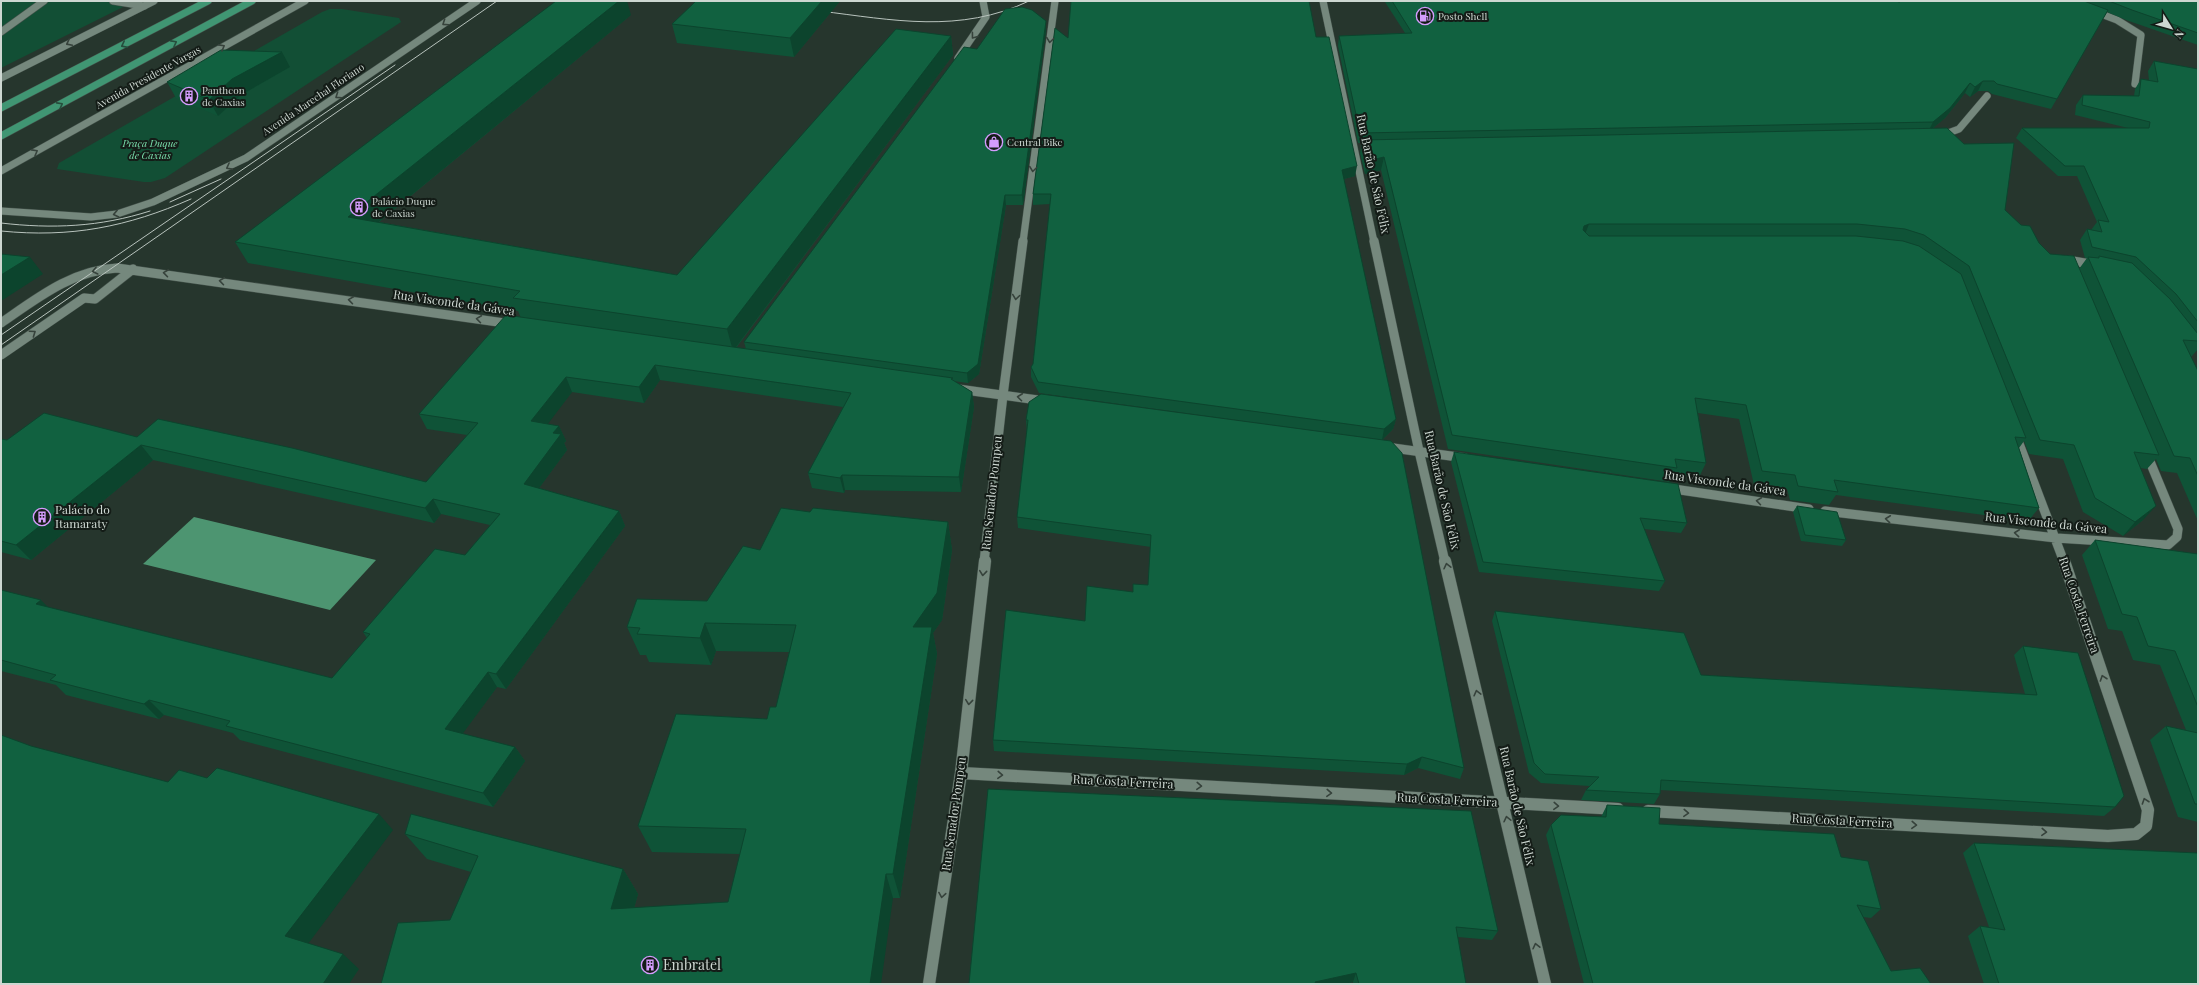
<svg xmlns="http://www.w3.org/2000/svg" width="2199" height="985" font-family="'Playfair Display',serif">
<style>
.green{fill:#124f35}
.water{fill:#4d9571}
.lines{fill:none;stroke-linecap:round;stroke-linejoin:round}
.street-far2-casing{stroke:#43514a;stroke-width:8}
.street-far1-casing{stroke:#43514a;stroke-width:10}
.street-casing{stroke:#43514a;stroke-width:13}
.secondary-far2-casing{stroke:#43514a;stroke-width:8}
.secondary-far1-casing{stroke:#43514a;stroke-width:10}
.secondary-casing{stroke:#43514a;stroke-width:13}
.primary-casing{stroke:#43514a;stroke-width:8}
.street-far2{stroke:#75887d;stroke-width:7}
.street-far1{stroke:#75887d;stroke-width:9}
.street{stroke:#75887d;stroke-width:12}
.secondary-far2{stroke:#75887d;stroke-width:7}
.secondary-far1{stroke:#75887d;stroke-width:9}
.secondary{stroke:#75887d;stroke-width:12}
.primary{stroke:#409673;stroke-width:7}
.tram{stroke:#b8c3bd;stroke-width:1}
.wall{fill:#0f5337}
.shaded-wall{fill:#0c442d}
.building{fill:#116140;stroke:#0c442d}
.oneway{stroke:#36423b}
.oneway2{stroke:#264d3c}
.labels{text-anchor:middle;stroke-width:4;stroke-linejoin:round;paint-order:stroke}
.far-poi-label{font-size:10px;fill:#cdd7d1;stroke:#141c17;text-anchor:start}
.far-street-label{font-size:10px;fill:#cdd7d1;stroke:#141c17}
.far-park-label{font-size:10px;font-style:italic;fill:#7ae0ad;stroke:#141c17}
.street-label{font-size:12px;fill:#cdd7d1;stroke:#141c17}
.poi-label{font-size:12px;fill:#cdd7d1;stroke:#141c17;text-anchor:start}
.near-poi-label{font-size:14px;fill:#cdd7d1;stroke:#141c17;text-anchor:start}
</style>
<rect width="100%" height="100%" fill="#26362d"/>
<path class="green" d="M 1,1 L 135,1 L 1,68 Z
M 330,9 L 342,9 L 399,18 L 401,22 L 165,178 L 151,182 L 144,182 L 57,169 L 59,163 L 322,12 Z"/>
<path class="water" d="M 194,517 L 376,560 L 330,610 L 143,564 Z"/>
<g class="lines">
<defs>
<path id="street-far2" d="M 113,1 L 144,6
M 2067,1 L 2117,20 L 2141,35 L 2135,84
M 1,32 L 44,1
M 958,58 L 986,17 L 983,1
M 1940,136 L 1959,129 L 1987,96
M 1,211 L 91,217 L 117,214 L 153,202 L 246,158 L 477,1"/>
<path id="street-far1" d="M 2067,260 L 2096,265
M 1,323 C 36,299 72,270 117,268 L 512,324
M 1,355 L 84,298 L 95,299 L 133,269
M 958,389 L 1045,401
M 2015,433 L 2064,562
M 1386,447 L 1465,458
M 1667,488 L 1809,509
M 1825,511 L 2056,538 L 2168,545 L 2177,537 L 2178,529 L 2146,452"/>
<path id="street" d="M 961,773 L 1618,809
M 1648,811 L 2108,836 L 2136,834 L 2146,826 L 2148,810 L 2064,561"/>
<path id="secondary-far2" d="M 1323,1 L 1374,242
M 1,78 L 154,1
M 1,171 L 305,1
M 1023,242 L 1055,1"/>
<path id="secondary-far1" d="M 1374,241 L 1419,451 L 1445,562
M 984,562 L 1003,395 L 1023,241"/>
<path id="secondary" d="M 1445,561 L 1545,984
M 929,984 L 961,773 L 985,561"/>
<path id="primary" d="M 1,108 L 208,1
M 1,136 L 252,1"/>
</defs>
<use href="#street-far2" class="street-far2-casing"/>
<use href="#street-far1" class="street-far1-casing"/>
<use href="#street" class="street-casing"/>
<use href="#secondary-far2" class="secondary-far2-casing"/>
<use href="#secondary-far1" class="secondary-far1-casing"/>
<use href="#secondary" class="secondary-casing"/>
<use href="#primary" class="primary-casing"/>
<use href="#street-far2" class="street-far2"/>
<use href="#street-far1" class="street-far1"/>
<use href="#street" class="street"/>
<use href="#secondary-far2" class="secondary-far2"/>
<use href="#secondary-far1" class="secondary-far1"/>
<use href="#secondary" class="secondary"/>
<use href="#primary" class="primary"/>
<path class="tram" d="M 820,11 C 893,20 960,34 1029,1
M 170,202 L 221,179
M 1,223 C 52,229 100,227 150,211
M 1,231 C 71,238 127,227 191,199
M 1,335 L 395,65
M 1,345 L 497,1"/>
</g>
<path class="wall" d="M 840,1 L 794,57 L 677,43 L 672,24 Z
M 1386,1 L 1897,1 L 1899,2 L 1902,1 L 2198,1 L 2198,45 L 2126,20 L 2107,12 L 2051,109 L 1992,94 L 1988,91 L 1978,91 L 1970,97 L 1965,93 L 1945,118 L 1933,128 L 2005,210 L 2050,254 L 2079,269 L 2087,258 L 2085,258 L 2080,240 L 2087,229 L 2091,230 L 2097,222 L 2077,176 L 2058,176 L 2016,138 L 2022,128 L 2128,128 L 2075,115 L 2076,105 L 2083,95 L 2134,96 L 2135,89 L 2141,79 L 2149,80 L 2148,71 L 2154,61 L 2198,69 L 2198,349 L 2192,356 L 2191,356 L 2198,371 L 2198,521 L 2177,473 L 2161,471 L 2156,459 L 2147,469 L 2140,468 L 2143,520 L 2123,536 L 2083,512 L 2063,459 L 2029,454 L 2024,441 L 2019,448 L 2039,508 L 2028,521 L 1836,495 L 1829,505 L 1790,500 L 1787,489 L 1754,485 L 1739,419 L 1698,413 L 1706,463 L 1699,477 L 1674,474 L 1670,482 L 1448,449 L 1381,170 L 1365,174 L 1360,153 L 1362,143 L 1358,143 L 1338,46 L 1339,36 L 1405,33 L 1385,2 Z
M 631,15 L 379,222 L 677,275 L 951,36 L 953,55 L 736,348 L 746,349 L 744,342 L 977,49 L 1046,30 L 1023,205 L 1006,205 L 979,374 L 968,383 L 953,381 L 972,392 L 974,407 L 961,492 L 845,490 L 844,493 L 812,488 L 808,473 L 843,407 L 660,380 L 644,403 L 572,392 L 547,424 L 559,426 L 566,441 L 564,443 L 567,450 L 539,488 L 619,511 L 625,526 L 506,689 L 497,687 L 462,734 L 515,747 L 525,761 L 493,807 L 240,740 L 233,733 L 164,715 L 159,719 L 66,695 L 56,685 L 1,671 L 1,590 L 48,608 L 332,678 L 367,638 L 363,632 L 465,555 L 490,525 L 441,514 L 434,523 L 153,460 L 31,560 L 1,552 L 1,439 L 7,440 L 137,437 L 426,482 L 467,435 L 427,429 L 419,414 L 521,318 L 518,311 L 248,263 L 235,242 Z
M 1316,37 L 1355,176 L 1344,179 L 1396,419 L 1393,429 L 1382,440 L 1039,393 L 1031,377 L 1031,367 L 1033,364 L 1050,204 L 1033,205 L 1033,194 L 1068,38 Z
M 290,67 L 241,95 L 218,116 L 176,98 L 167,82 Z
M 1029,402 L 1464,768 L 1460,779 L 1418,768 L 1404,775 L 994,751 L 993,740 L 1085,621 L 1133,592 L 1148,585 L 1151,547 L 1018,528 L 1017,517 L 1027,432 L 1026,420 Z
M 1454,452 L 1687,523 L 1681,533 L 1644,529 L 1665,581 L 1659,591 L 1479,572 L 1451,462 Z
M 1797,506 L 1846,540 L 1842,546 L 1801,541 L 1793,512 Z
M 810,512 L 948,522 L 952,550 L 942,620 L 933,633 L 937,654 L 900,898 L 893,898 L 450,920 L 471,872 L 427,859 L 405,834 L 623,869 L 638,894 L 634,908 L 728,902 L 740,854 L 652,852 L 638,826 L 767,719 L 776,707 L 789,652 L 716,651 L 711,665 L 649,662 L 646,655 L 640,655 L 627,627 L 707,601 L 760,550 Z
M 2095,540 L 2198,554 L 2198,822 L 2178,817 L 2150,740 L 2166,726 L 2186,730 L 2160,665 L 2133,660 L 2122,631 L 2108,629 L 2082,555 Z
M 1495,611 L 1701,675 L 2025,694 L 2014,655 L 2023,646 L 2115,807 L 2104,816 L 1660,790 L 1660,794 L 1654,804 L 1581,800 L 1586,790 L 1590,786 L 1541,783 L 1529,773 L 1492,621 Z
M 988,789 L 1498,931 L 1492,940 L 1458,937 L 1466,984 L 1353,984 L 1353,982 L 1344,984 L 969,984 Z
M 1607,805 L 1659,824 L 1841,857 L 1881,909 L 1871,918 L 1863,917 L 1891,971 L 1931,984 L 1584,984 L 1546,835 L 1551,825 L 1601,817 Z
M 1974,843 L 2198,984 L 1984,984 L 1968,936 L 1980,926 L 1989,927 L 1963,853 Z"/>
<path class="shaded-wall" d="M 619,1 L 627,1 L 631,15 L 359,238 L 348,217 Z
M 822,1 L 840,1 L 794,57 L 790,38 Z
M 1046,21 L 1046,30 L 1023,205 L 1022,195 Z
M 951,36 L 953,55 L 733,351 L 727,329 Z
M 282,52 L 290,67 L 241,95 L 218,116 L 209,100 L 232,79 Z
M 1983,81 L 1978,91 L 1970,97 L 1975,87 Z
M 1970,83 L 1965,93 L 1945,118 L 1928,132 L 1933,122 Z
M 1384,157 L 1381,170 L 1365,174 L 1367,161 Z
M 1357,166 L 1355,176 L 1340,180 L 1342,170 Z
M 1005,195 L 1006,205 L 979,374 L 968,383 L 967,373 Z
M 1589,224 L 1584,237 L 1579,240 L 1584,226 Z
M 30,257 L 43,274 L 1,301 L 1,275 Z
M 655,365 L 660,380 L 644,403 L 639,387 Z
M 566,377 L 572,392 L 538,437 L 531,421 Z
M 972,392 L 974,407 L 961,492 L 959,477 Z
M 1396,419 L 1393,429 L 1382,440 L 1384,429 Z
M 559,426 L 566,441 L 564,443 L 567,450 L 531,499 L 524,484 L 553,433 Z
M 141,445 L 153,460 L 31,560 L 16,545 Z
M 842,475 L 845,490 L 844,493 L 840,478 Z
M 433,499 L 441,514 L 434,523 L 425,508 Z
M 2156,506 L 2143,520 L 2123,536 L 2135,522 Z
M 619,511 L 625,526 L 506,689 L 496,674 Z
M 948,522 L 952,550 L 942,620 L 933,633 L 937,654 L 900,898 L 893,874 L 913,627 Z
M 41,600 L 56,615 L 36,604 Z
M 705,623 L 716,651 L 711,665 L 700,638 Z
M 488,672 L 497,687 L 455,744 L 445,729 Z
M 149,700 L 164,715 L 159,719 L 144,704 Z
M 515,747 L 525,761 L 493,807 L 483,793 Z
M 1422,757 L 1418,768 L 1404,775 L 1407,764 Z
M 379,814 L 393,830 L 302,952 L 285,936 Z
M 623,869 L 638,894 L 627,933 L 611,909 Z
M 886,874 L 893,898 L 881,984 L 870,984 Z
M 343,954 L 359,969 L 349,984 L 323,984 Z
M 1356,973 L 1353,982 L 1344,984 L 1315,984 L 1315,982 Z"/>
<path class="building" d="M 556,1 L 619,1 L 348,217 L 677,275 L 896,29 L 951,36 L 727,329 L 513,298 L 520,291 L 235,242 Z
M 696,1 L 822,1 L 790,38 L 672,24 Z
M 1071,1 L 1309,1 L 1316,37 L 1329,37 L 1357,166 L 1342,170 L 1396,419 L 1384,429 L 1038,382 L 1031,367 L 1033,364 L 1051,194 L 1033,194 L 1055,28 L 1068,38 Z
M 1392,1 L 1897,1 L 1899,2 L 1902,1 L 2084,1 L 2108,10 L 2057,99 L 1997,84 L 1994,81 L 1983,81 L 1975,87 L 1970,83 L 1950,108 L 1933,122 L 1360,133 L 1339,36 L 1412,33 Z
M 2109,1 L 2198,1 L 2198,33 L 2132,10 Z
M 1022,7 L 1032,10 L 1046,21 L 1022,195 L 1005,195 L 978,364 L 967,373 L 744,342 L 964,47 L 977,49 L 1005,9 Z
M 221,50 L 282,52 L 232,79 L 209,100 L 167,82 Z
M 2154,61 L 2198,69 L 2198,322 L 2176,294 L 2136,257 L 2092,247 L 2087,229 L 2102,232 L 2098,220 L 2109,222 L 2084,166 L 2065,166 L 2022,128 L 2149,128 L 2150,122 L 2082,105 L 2083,95 L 2139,96 L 2141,79 L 2158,82 Z
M 1947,128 L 1964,144 L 2014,143 L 2005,210 L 2021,225 L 2030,226 L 2039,243 L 2050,254 L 2074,256 L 2159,455 L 2134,452 L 2156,506 L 2135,522 L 2095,498 L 2074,445 L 2040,440 L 1969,266 L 1924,235 L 1905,229 L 1857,224 L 1589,224 L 1584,226 L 1583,230 L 1589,236 L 1856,236 L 1903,241 L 1919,246 L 1961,274 L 2026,438 L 2015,437 L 2039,508 L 1834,480 L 1838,492 L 1798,486 L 1795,475 L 1762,471 L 1746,405 L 1695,398 L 1706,463 L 1675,459 L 1677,468 L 1452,435 L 1384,157 L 1367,161 L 1362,140 Z
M 1,254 L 30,257 L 1,275 Z
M 2099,256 L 2132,263 L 2170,299 L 2198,334 L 2198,341 L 2183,340 L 2198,371 L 2198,476 L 2190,458 L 2174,456 L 2088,257 L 2099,258 Z
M 506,315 L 953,378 L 951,379 L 972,392 L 959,477 L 842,475 L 840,478 L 808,473 L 851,393 L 655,365 L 639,387 L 566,377 L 531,421 L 559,426 L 553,433 L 561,434 L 524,484 L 619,511 L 496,674 L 488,672 L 445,729 L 515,747 L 483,793 L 226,726 L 230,721 L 149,700 L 144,704 L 50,680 L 56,675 L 1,660 L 1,590 L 41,600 L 36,604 L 332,678 L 370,634 L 363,632 L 435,549 L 465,555 L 500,514 L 433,499 L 425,508 L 141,445 L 16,545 L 1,541 L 1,439 L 7,440 L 44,413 L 137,437 L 158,419 L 292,448 L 426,482 L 478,423 L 419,414 Z
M 1041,394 L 1391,441 L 1402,453 L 1464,768 L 1422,757 L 1407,764 L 993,740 L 1006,610 L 1085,621 L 1087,586 L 1133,592 L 1133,584 L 1148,585 L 1151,535 L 1017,517 L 1028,420 L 1026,420 L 1029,402 Z
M 1454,452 L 1678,484 L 1687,523 L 1640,518 L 1665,581 L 1483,562 Z
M 1797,506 L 1837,512 L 1846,540 L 1805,535 Z
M 781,508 L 810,512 L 813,508 L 948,522 L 937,593 L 913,627 L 932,627 L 893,874 L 886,874 L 870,984 L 381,984 L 398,923 L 450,920 L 478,856 L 405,834 L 411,814 L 623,869 L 611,909 L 728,902 L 746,829 L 638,826 L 676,714 L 767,719 L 770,707 L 776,707 L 796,625 L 705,623 L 700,638 L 637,634 L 640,628 L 627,627 L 637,599 L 707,601 L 743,546 L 760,550 Z
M 2095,540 L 2198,554 L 2198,707 L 2175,651 L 2148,646 L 2137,617 L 2122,614 Z
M 1495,611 L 1684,633 L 1701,675 L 2037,695 L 2023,646 L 2078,653 L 2124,796 L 2115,807 L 1661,780 L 1660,794 L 1586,790 L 1599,777 L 1545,774 L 1534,763 Z
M 2166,726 L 2198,733 L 2198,804 L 2195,804 Z
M 1,735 L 31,746 L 168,782 L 179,770 L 207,778 L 217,768 L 379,814 L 285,936 L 343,954 L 323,984 L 1,984 Z
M 988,789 L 1471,811 L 1498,931 L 1456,927 L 1466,984 L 1359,984 L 1356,973 L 1315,982 L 1316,984 L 969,984 Z
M 1607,805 L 1660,808 L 1659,824 L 1834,834 L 1841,857 L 1868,861 L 1881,909 L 1857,905 L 1891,971 L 1920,968 L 1931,984 L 1593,984 L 1551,825 L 1561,815 L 1606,817 Z
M 1974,843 L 2198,853 L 2198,984 L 1999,984 L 1980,926 L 2005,930 Z"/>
<defs><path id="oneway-chevron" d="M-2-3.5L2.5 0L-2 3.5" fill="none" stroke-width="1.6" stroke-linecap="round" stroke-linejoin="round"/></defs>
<g class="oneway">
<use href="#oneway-chevron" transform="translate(445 23) rotate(146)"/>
<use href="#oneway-chevron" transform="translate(974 36) rotate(127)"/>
<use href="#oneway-chevron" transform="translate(1050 40) rotate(98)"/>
<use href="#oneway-chevron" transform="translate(69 43) rotate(153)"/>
<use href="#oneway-chevron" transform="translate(222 47) rotate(-29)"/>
<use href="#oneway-chevron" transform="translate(338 96) rotate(146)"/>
<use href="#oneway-chevron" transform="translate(35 152) rotate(-29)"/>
<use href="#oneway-chevron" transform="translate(229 167) rotate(152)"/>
<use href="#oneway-chevron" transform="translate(1033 169) rotate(98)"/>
<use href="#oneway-chevron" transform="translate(116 214) rotate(167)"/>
<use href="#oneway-chevron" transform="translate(95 271) rotate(166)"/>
<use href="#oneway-chevron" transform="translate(166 273) rotate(-172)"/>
<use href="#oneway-chevron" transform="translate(222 281) rotate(-172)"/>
<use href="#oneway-chevron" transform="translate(1016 297) rotate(98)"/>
<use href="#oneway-chevron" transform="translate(351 300) rotate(-172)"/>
<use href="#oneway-chevron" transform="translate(479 319) rotate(-172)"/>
<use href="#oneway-chevron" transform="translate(33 333) rotate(-35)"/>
<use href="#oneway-chevron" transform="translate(1020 397) rotate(-173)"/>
<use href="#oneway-chevron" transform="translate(1759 501) rotate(-172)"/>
<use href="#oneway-chevron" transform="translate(1888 519) rotate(-174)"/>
<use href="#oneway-chevron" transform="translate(2017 533) rotate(-174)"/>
<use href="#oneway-chevron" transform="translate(1447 566) rotate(-103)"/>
<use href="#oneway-chevron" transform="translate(983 573) rotate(96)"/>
<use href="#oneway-chevron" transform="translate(2103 678) rotate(-109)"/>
<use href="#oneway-chevron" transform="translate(1477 693) rotate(-104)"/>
<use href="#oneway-chevron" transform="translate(969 702) rotate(96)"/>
<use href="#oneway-chevron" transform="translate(1000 775) rotate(3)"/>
<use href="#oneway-chevron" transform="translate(1199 786) rotate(3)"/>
<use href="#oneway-chevron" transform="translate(1329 793) rotate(3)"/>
<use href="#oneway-chevron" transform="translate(2145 801) rotate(-109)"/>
<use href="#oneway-chevron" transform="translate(1556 806) rotate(3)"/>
<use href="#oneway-chevron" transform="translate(1686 813) rotate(3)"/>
<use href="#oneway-chevron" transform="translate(1507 819) rotate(-103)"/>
<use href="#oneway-chevron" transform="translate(1914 825) rotate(3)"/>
<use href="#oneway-chevron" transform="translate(2044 832) rotate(3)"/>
<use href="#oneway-chevron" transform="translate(942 895) rotate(99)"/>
<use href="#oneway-chevron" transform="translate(1536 946) rotate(-103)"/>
</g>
<g class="oneway2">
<use href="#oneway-chevron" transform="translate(174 43) rotate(-28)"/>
<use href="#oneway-chevron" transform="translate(124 45) rotate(153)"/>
<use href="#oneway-chevron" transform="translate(60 105) rotate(-28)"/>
</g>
<defs>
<symbol id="fuel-ring" viewBox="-11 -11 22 22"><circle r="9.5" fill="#141c17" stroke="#d49cfc" stroke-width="1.5"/><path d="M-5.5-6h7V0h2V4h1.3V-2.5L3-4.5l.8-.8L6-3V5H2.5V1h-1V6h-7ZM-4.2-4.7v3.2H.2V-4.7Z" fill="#d49cfc"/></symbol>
<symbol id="building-ring" viewBox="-11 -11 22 22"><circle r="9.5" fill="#141c17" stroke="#d49cfc" stroke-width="1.5"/><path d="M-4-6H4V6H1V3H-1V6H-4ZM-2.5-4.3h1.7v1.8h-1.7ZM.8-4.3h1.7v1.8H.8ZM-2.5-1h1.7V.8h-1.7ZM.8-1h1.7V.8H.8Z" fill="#d49cfc"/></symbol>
<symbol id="shop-ring" viewBox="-11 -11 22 22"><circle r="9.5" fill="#141c17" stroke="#d49cfc" stroke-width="1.5"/><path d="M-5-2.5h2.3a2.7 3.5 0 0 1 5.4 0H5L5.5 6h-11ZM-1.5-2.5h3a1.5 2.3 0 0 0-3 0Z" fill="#d49cfc"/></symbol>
</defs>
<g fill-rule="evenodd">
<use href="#fuel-ring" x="1415" y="6" width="20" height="20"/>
<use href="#building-ring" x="179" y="86" width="20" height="20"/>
<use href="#shop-ring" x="984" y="132" width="20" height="20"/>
<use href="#building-ring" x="349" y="197" width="20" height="20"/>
<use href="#building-ring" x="32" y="507" width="20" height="20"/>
<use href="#building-ring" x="640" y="955" width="20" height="20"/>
</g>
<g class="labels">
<g class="far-poi-label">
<text x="1438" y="20">Posto Shell</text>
<text x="202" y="94">Pantheon<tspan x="202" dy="12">de Caxias</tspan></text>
<text x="1007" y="146">Central Bike</text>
<text x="372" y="205">Palácio Duque<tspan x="372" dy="12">de Caxias</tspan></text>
</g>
<g class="far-street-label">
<text transform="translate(148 77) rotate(-29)" y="4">Avenida Presidente Vargas</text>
<text transform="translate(313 99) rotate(-34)" y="4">Avenida Marechal Floriano</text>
</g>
<g class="far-park-label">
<text x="150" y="147">Praça Duque<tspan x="150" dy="12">de Caxias</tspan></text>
</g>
<g class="street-label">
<text transform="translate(1373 174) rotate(78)" y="4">Rua Barão de São Félix</text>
<text transform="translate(454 303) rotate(8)" y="4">Rua Visconde da Gávea</text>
<text transform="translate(1725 483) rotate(8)" y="4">Rua Visconde da Gávea</text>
<text transform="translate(1442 490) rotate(77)" y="4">Rua Barão de São Félix</text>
<text transform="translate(992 493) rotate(-84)" y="4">Rua Senador Pompeu</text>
<text transform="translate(2046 523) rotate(6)" y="4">Rua Visconde da Gávea</text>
<text transform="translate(2079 605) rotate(71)" y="4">Rua Costa Ferreira</text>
<text transform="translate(1123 782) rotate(3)" y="4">Rua Costa Ferreira</text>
<text transform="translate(1447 800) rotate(3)" y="4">Rua Costa Ferreira</text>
<text transform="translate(1517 806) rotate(77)" y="4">Rua Barão de São Félix</text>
<text transform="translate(954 814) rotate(-82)" y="4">Rua Senador Pompeu</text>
<text transform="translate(1842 821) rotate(3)" y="4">Rua Costa Ferreira</text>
</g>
<g class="poi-label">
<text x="55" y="514">Palácio do<tspan x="55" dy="14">Itamaraty</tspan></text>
</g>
<g class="near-poi-label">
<text x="663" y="970">Embratel</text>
</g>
</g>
<rect width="2199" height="985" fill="none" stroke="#cdd7d1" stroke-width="4"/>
<g transform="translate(2171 28) rotate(127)" stroke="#141c17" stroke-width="3" paint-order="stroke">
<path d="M0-3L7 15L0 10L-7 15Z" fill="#cdd7d1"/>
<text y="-6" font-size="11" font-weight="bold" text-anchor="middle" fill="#cdd7d1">N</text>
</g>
</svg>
